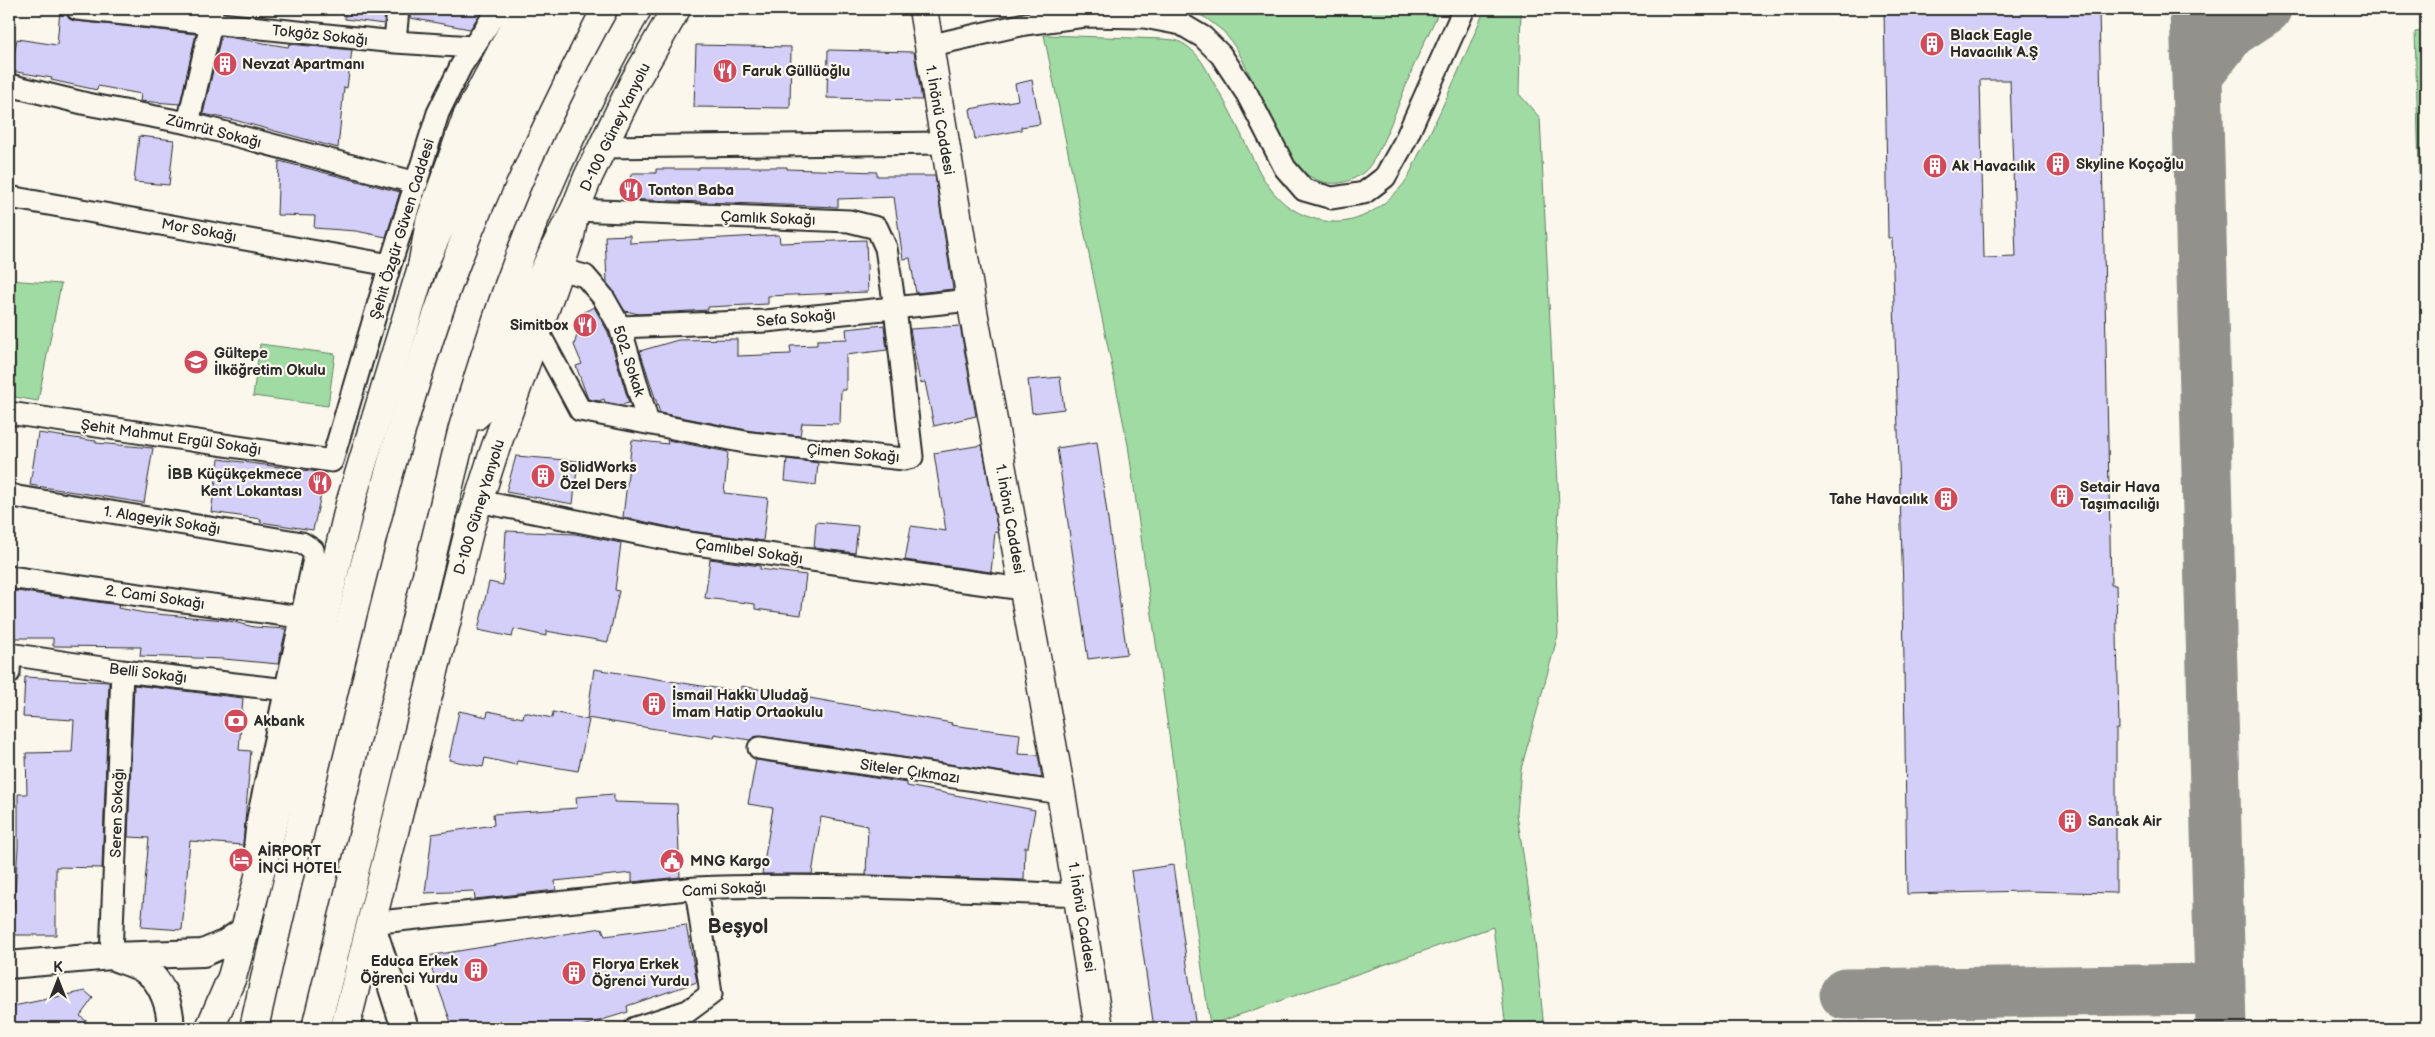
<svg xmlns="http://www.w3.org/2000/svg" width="2435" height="1037" font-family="'Balsamiq Sans',sans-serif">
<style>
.green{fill:#9fdba3;stroke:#658367}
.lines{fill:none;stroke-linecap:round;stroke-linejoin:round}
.taxiway{stroke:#93918c;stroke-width:51}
.building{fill:#d3cff8;stroke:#2b2b2b;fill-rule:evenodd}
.minor-casing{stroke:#2b2b2b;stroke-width:25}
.tertiary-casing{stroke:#2b2b2b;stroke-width:30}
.secondary-casing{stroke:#2b2b2b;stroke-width:31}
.primary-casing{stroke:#2b2b2b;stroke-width:31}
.trunk-casing{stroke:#2b2b2b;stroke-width:31}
.minor{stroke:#fbf7ec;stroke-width:21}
.tertiary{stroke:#fbf7ec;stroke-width:26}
.secondary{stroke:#fbf7ec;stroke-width:28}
.primary{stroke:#fbf7ec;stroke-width:28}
.trunk{stroke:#fbf7ec;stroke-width:28}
.labels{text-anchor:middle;stroke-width:4.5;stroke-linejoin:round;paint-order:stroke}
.street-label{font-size:15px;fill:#2b2b2b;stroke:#fbf7ec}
.poi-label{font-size:15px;font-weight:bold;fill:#2b2b2b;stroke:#fbf7ec;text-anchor:start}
.district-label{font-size:20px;font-weight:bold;fill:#2b2b2b;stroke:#fbf7ec}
</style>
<rect width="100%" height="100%" fill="#fbf7ec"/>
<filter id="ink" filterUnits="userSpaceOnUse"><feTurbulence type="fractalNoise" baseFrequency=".02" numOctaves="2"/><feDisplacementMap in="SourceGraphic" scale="10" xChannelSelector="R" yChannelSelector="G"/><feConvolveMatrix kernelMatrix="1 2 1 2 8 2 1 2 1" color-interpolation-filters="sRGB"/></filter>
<g filter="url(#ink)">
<path class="green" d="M 1186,9 L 1440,9 C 1432,27 1422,46 1414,65 C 1405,86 1380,160 1364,172 C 1339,191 1318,184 1295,167 L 1238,51 L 1224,32 L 1206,18 Z
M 1485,9 L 1521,9 L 1519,94 L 1540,118 L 1559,506 L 1556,565 L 1558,635 L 1521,769 L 1517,814 L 1532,913 L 1544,1028 L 1506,1028 L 1493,927 L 1210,1025 L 1128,445 L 1044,35 L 1163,39 C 1167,40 1173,39 1178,41 C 1195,48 1204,64 1212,80 C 1221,95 1230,110 1237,126 C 1259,169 1270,212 1325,221 C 1355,227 1382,208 1401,187 C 1409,178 1414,164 1419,154 C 1444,107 1464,58 1485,9 Z
M 2426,31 L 2426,414 L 2415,32 Z
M 9,280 L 61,284 L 38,401 L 9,396 Z
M 260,344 L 335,354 L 328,406 L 253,396 Z"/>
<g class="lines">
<path class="taxiway" d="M 2195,9 L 2197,76
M 1845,994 L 2220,989
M 2221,1028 L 2197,76 L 2231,32 L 2266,9"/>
</g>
<path class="building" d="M 60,9 L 65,9 L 69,19 L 76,21 L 196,34 L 180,104 L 140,101 L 141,94 L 98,86 L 97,90 L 51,80 L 52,78 L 11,71 L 17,39 L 57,45 Z
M 345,9 L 385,9 L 384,24 L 345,19 Z
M 410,9 L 483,9 L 470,29 L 410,18 Z
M 1884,9 L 2099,9 L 2111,585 L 2116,585 L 2119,729 L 2116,729 L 2116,893 L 2025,891 L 1907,894 L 1903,589 L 1892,238 L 1888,238 ZM 1980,80 L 2010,80 L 2016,257 L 1984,258 Z
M 221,36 L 288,47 L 289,44 L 352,50 L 347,88 L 344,87 L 338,148 L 234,120 L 203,114 Z
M 696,45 L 791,47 L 790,108 L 694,107 Z
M 828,50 L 914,52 L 922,100 L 827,98 Z
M 1032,80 L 1040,124 L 1021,127 L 1021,130 L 975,139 L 970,109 L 1018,100 L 1015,84 Z
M 139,136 L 174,140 L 169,185 L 134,182 Z
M 279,161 L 400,192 L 386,237 L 356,231 L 314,228 L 315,216 L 277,215 Z
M 699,167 L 787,167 L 787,169 L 877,172 L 877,176 L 935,176 L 953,289 L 916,293 L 910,258 L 903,259 L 894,197 L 838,199 L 838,207 L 621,199 L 632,173 L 656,173 L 656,169 L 699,169 Z
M 630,235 L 630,243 L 779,235 L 780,243 L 866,240 L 868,292 L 768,296 L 768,304 L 708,307 L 708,310 L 639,314 L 625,311 L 607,283 L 605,236 Z
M 594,307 L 608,332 L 629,403 L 621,405 L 605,402 L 604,399 L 599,401 L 588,399 L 576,366 L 582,364 L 574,345 L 584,312 Z
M 884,325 L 887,350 L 846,355 L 846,390 L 841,390 L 840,424 L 802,423 L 800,436 L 752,431 L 660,413 L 640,351 L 678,340 L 737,339 L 737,356 L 791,354 L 790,346 L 817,345 L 817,340 L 847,339 L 846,329 Z
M 960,326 L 976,416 L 934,426 L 925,382 L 920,383 L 910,329 Z
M 1060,377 L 1064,409 L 1032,413 L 1028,380 Z
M 38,433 L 96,441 L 96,443 L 153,448 L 144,503 L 30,485 Z
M 632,440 L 668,444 L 667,440 L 728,452 L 724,493 L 768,498 L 763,541 L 683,530 L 623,517 Z
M 1097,442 L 1127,654 L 1088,659 L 1057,448 Z
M 982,445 L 998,532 L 995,532 L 991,572 L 905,560 L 911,526 L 946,531 L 934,453 Z
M 516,456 L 578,461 L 573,504 L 506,492 Z
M 219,459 L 326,473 L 313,530 L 260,522 L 261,519 L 211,512 Z
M 787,459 L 818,463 L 816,485 L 785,481 Z
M 816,522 L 858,526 L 855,553 L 814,548 Z
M 506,531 L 575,534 L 621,543 L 615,590 L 619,591 L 608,642 L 546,631 L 546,636 L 514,629 L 512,637 L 478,630 L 489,582 L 503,585 Z
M 710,559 L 760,566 L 760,569 L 806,575 L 801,615 L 755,609 L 755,604 L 705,598 Z
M 9,590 L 119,605 L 118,608 L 145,613 L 225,620 L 254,627 L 286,629 L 278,664 L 224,659 L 140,656 L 141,647 L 53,646 L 53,638 L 9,638 Z
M 594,669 L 740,692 L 741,686 L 952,723 L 951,725 L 1020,734 L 1018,754 L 1038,755 L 1042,778 L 761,736 L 750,740 L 714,734 L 713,738 L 587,718 Z
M 25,677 L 109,682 L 102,868 L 56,867 L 56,935 L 12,935 L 18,847 L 18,794 L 27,794 L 26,753 L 72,752 L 74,720 L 23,717 Z
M 134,685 L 243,698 L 239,750 L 251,751 L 243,845 L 190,841 L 182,930 L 141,927 L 149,838 L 128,837 Z
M 459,711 L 487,717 L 488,711 L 523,718 L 524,712 L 552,718 L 553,712 L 589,720 L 578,771 L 517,761 L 516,765 L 485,758 L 483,767 L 449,760 Z
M 756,760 L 907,783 L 907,786 L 1035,810 L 1028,847 L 1025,847 L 1024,880 L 866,875 L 868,826 L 821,817 L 812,874 L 762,874 L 773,808 L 748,804 Z
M 614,794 L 614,802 L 677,804 L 680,877 L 632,882 L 632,873 L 555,881 L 556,890 L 475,899 L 474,891 L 425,893 L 432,834 L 494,825 L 493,814 L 577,808 L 576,797 Z
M 1173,865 L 1196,1028 L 1154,1028 L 1131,871 Z
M 686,925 L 697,982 L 627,1006 L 628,1012 L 576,1028 L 453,1028 L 427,956 L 602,928 L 605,936 Z
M 85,991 L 93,998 L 80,1016 L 95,1028 L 9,1028 L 9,1007 Z"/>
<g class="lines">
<defs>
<path id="minor" d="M 77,9 L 395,42 L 473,47
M 395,42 L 398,9
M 928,46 L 1025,24 L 1085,16 L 1144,17 L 1181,24 L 1203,37 L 1221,55 L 1247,94 L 1285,168 L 1304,190 L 1332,198 L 1364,193 L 1385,177 L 1404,143 L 1464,9
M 9,85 L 87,104 L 188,123 L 417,183
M 188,123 L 211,24 L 212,9
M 602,147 L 945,143
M 9,197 L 390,265
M 559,269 L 585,276 L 603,297 L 620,327 L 648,423
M 620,327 L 766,321 L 971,300
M 537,330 L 580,410 L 750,443 L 904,459 L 912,457 L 895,308 L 886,248 L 877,228 L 849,221 L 575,210
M 9,413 L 332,461 L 390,265 L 438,113 L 461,66 L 498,9
M 9,494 L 18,497 L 302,543 L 313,550 L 314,559 L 258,818 L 255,843 L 259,862
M 478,501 L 681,542 L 1023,589
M 9,577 L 300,617
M 9,654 L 122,671 L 287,690
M 9,673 L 10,654
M 759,748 L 1061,793
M 371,923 L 696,888 C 824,883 951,890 1079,895
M 111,956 L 122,671
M 635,1028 L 688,1011 L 711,994 L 696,888"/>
<path id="tertiary" d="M 371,923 L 405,1028
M 116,958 C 126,962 138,965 146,971 C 162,981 172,1010 170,1028
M 9,965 L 111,956 L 203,953 L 226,943 L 245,930"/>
<path id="secondary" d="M 923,9 L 971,300 L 1061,793 L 1099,1028"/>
<path id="primary" d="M 210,1028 L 232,977 L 245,930 L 293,747 L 350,504 L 422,267 L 430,222 L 467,117 L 524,9
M 345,1028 L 470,527 L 493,455 L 559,269 L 570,236 L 575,210 L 588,177 L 633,84 L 676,9"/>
<path id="trunk" d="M 422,267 L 500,95 L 547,9
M 475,416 L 488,404 C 517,339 540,272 575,210
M 254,1028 C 281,906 311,783 341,661 C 373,530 407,395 454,268 C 488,179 529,94 573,9
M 316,1028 L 463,428 C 479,375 495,321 515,269 C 548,179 590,92 637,9"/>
</defs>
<use href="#minor" class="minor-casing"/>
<use href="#tertiary" class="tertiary-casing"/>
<use href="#secondary" class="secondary-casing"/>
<use href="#primary" class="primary-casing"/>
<use href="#trunk" class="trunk-casing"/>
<use href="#minor" class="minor"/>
<use href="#tertiary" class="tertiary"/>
<use href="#secondary" class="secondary"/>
<use href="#primary" class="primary"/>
<use href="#trunk" class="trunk"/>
</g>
</g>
<defs>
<symbol id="building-disc" viewBox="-11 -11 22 22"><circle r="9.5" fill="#d1495b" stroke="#fbf7ec"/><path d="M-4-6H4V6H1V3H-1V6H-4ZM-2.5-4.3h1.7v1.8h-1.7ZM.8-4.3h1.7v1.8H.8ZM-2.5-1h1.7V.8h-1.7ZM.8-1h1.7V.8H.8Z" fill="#fff"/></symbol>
<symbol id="restaurant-disc" viewBox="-11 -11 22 22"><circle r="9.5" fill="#d1495b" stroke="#fbf7ec"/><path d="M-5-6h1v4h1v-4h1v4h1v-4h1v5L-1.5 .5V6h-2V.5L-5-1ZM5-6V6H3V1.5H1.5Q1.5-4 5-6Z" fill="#fff"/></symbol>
<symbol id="school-disc" viewBox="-11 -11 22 22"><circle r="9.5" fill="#d1495b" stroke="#fbf7ec"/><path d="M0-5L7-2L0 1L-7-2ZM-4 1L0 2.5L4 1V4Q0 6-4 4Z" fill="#fff"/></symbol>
<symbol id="bank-disc" viewBox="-11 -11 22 22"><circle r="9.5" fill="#d1495b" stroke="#fbf7ec"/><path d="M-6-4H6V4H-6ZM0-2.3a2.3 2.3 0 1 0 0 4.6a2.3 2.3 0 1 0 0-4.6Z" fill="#fff"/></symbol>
<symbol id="hotel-disc" viewBox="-11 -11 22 22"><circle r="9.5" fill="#d1495b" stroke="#fbf7ec"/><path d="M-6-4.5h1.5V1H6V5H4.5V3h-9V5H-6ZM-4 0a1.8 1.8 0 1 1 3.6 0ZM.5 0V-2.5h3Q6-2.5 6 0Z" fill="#fff"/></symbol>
<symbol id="civic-disc" viewBox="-11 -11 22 22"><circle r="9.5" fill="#d1495b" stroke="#fbf7ec"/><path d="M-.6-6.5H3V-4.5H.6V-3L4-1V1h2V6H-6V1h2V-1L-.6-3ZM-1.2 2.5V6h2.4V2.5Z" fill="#fff"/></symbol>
</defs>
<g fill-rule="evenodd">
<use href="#building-disc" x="1918" y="30" width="28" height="28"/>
<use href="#building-disc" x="211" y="50" width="28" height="28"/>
<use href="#restaurant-disc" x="711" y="57" width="28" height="28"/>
<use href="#building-disc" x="2044" y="150" width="28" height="28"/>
<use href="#building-disc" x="1921" y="152" width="28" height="28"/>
<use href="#restaurant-disc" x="617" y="176" width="28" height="28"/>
<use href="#restaurant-disc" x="571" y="311" width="28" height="28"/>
<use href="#school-disc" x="182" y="348" width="28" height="28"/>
<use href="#building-disc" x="529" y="462" width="28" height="28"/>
<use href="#restaurant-disc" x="306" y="469" width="28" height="28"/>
<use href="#building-disc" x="2048" y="482" width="28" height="28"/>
<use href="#building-disc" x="1932" y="485" width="28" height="28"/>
<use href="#building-disc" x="640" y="690" width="28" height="28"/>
<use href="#bank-disc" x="222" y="707" width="28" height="28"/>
<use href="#building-disc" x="2056" y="807" width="28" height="28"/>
<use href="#hotel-disc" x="227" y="846" width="28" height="28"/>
<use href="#civic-disc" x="658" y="847" width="28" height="28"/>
<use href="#building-disc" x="462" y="956" width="28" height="28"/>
<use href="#building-disc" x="560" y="959" width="28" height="28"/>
</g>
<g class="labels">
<g class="street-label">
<text transform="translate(320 35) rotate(6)" y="5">Tokgöz Sokağı</text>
<text transform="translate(940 120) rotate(80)" y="5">1. İnönü Caddesi</text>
<text transform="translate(615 127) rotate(-64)" y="5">D-100 Güney Yanyolu</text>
<text transform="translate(214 131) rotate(14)" y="5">Zümrüt Sokağı</text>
<text transform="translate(768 218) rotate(2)" y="5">Çamlık Sokağı</text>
<text transform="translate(402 229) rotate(-73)" y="5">Şehit Özgür Güven Caddesi</text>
<text transform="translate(199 230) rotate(10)" y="5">Mor Sokağı</text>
<text transform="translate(796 318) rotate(-5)" y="5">Sefa Sokağı</text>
<text transform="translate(629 361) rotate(72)" y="5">502. Sokak</text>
<text transform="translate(171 437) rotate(8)" y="5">Şehit Mahmut Ergül Sokağı</text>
<text transform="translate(853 453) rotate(5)" y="5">Çimen Sokağı</text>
<text transform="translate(479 507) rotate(-73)" y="5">D-100 Güney Yanyolu</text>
<text transform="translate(1010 519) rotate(80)" y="5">1. İnönü Caddesi</text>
<text transform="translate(162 520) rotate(9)" y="5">1. Alageyik Sokağı</text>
<text transform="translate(749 551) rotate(8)" y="5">Çamlıbel Sokağı</text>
<text transform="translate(155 597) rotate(8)" y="5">2. Cami Sokağı</text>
<text transform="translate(148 673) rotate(7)" y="5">Belli Sokağı</text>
<text transform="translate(910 771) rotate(8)" y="5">Siteler Çıkmazı</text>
<text transform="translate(117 813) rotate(-88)" y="5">Seren Sokağı</text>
<text transform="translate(724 889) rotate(-3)" y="5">Cami Sokağı</text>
<text transform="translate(1082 917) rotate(81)" y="5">1. İnönü Caddesi</text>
</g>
<g class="poi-label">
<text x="1950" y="40">Black Eagle<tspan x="1950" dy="17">Havacılık A.Ş</tspan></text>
<text x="242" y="69">Nevzat Apartmanı</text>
<text x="742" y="76">Faruk Güllüoğlu</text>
<text x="2076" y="169">Skyline Koçoğlu</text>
<text x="1952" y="171">Ak Havacılık</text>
<text x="648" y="195">Tonton Baba</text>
<text x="568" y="330" text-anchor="end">Simitbox</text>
<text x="214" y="358">Gültepe<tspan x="214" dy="17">İlköğretim Okulu</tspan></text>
<text x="560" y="472">SolidWorks<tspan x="560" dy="17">Özel Ders</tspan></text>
<text x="302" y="479" text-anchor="end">İBB Küçükçekmece<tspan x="302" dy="17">Kent Lokantası</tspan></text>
<text x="2080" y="492">Setair Hava<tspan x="2080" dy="17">Taşımacılığı</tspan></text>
<text x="1928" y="504" text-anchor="end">Tahe Havacılık</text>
<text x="672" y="700">İsmail Hakkı Uludağ<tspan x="672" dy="17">İmam Hatip Ortaokulu</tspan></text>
<text x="254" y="726">Akbank</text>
<text x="2088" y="826">Sancak Air</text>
<text x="258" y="856">AİRPORT<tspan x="258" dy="17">İNCİ HOTEL</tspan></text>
<text x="690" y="866">MNG Kargo</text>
<text x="458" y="966" text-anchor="end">Educa Erkek<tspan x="458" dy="17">Öğrenci Yurdu</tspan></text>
<text x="592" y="969">Florya Erkek<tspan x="592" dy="17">Öğrenci Yurdu</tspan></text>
</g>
<g class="district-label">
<text x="738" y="933">Beşyol</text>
</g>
</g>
<rect width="2435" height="1037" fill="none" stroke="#fbf7ec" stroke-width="30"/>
<rect x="15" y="15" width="2405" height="1007" fill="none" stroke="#2b2b2b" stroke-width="2" filter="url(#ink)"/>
<g transform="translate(58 980)" stroke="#fbf7ec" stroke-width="4" paint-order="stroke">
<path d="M0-4L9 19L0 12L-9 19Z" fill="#2b2b2b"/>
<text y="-8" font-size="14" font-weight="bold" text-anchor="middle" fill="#2b2b2b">K</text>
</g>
</svg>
